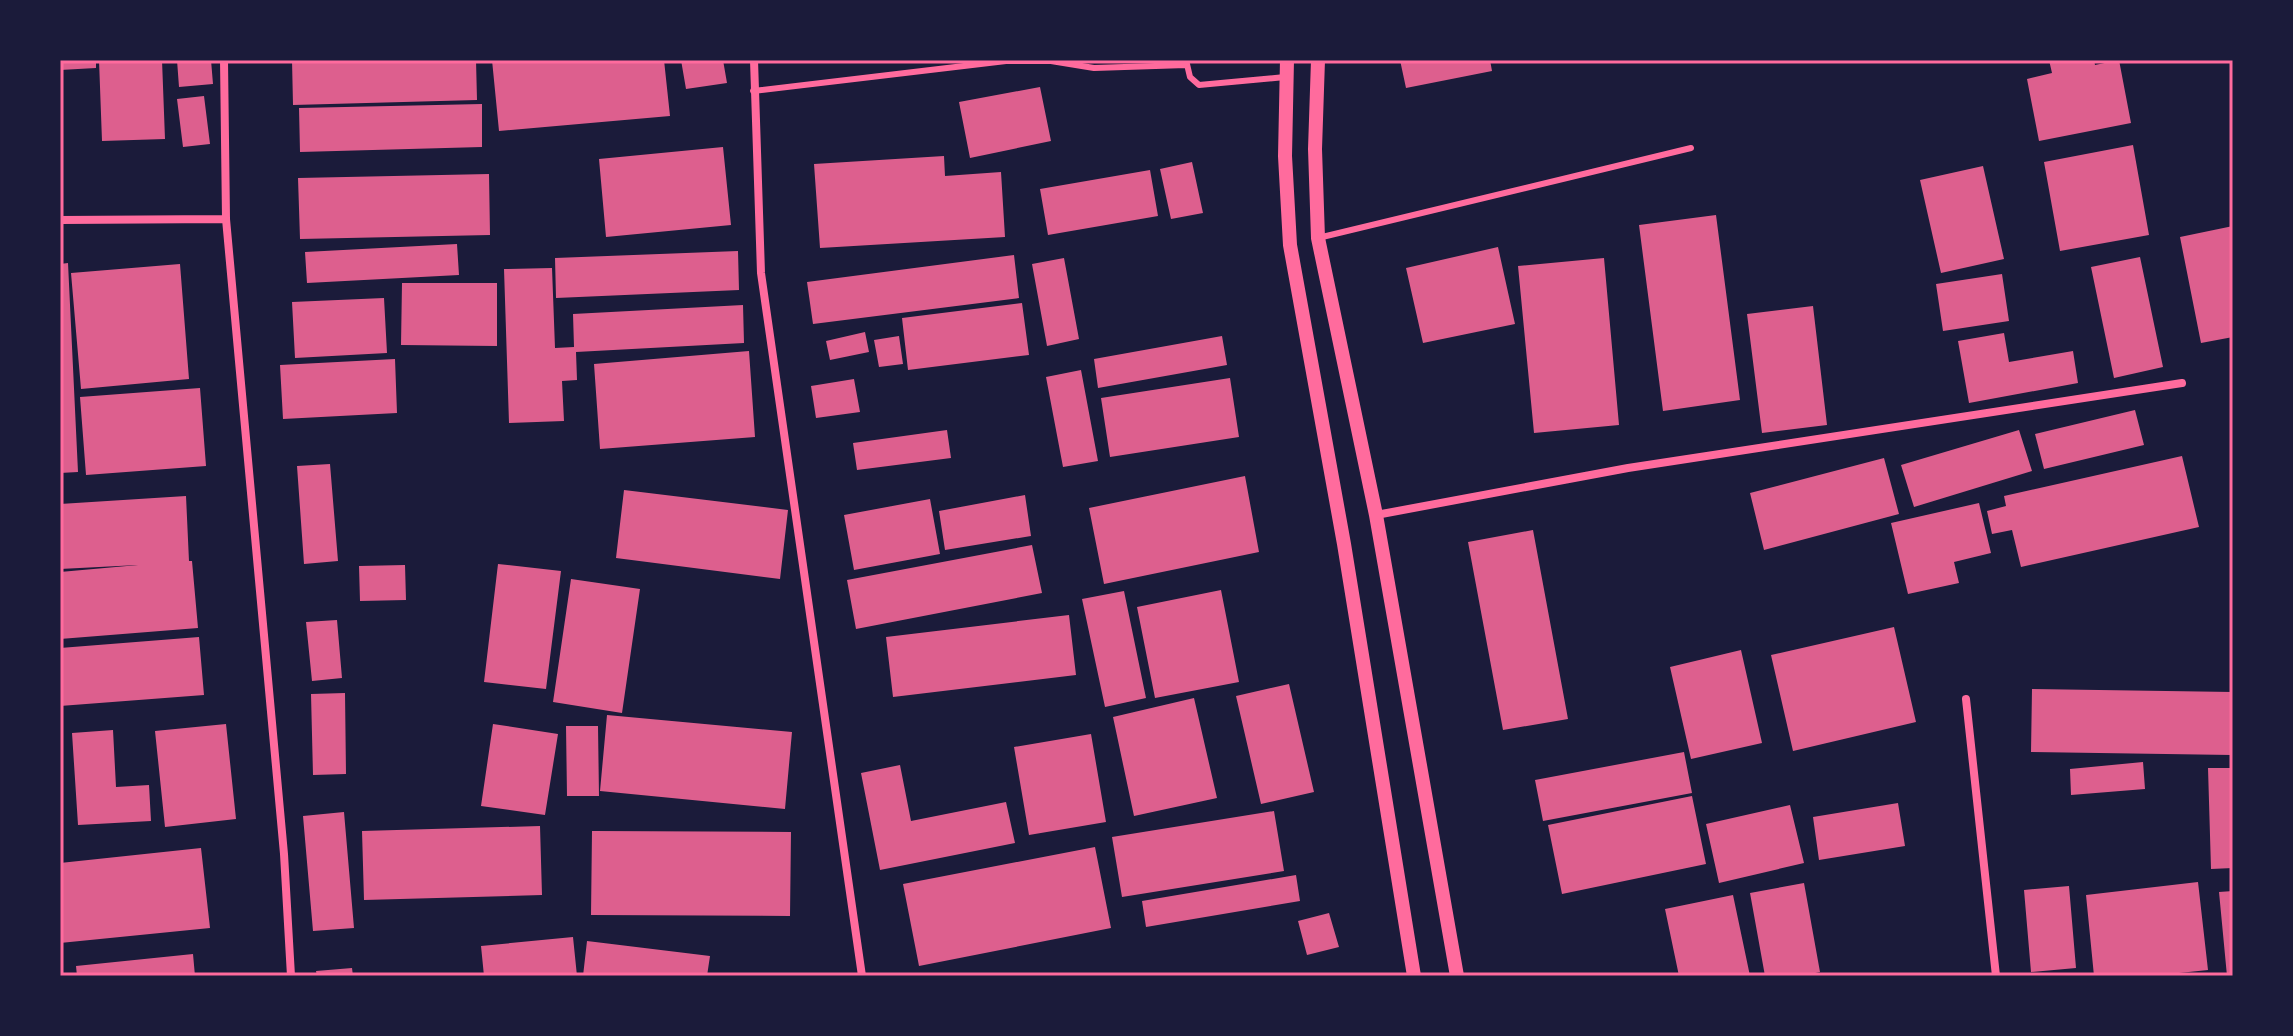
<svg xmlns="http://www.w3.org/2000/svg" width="2293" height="1036" font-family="Barlow,sans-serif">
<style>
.building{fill:#dd5f8e}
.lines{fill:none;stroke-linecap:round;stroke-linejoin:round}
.service{stroke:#ff6b9d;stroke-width:6}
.minor{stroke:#ff6b9d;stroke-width:8}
.tertiary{stroke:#ff6b9d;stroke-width:14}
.neatline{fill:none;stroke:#ff6b9d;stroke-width:3}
</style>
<rect width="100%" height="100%" fill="#1b1b3a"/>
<path class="building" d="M 60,60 L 96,60 L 96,68 L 60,70 Z
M 99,60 L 162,60 L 165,139 L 102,141 Z
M 177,60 L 211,60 L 213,84 L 179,87 Z
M 292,60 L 476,60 L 477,100 L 293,105 Z
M 492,60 L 664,60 L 670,116 L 499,131 Z
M 681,60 L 723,60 L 727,83 L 686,89 Z
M 1400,60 L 1490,60 L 1492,71 L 1406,88 Z
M 2049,60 L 2094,60 L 2095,65 L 2119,60 L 2131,123 L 2039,141 L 2027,79 L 2052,73 Z
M 1040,87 L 1051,141 L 970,158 L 959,102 Z
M 204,96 L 210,144 L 183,147 L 177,99 Z
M 482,104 L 482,147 L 300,152 L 299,108 Z
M 2133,145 L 2149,235 L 2060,251 L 2044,162 Z
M 723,147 L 731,225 L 606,237 L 599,159 Z
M 944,156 L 945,176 L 1001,172 L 1005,237 L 820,248 L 814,164 Z
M 1192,162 L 1203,213 L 1171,219 L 1160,169 Z
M 1983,166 L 2004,259 L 1941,273 L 1920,180 Z
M 1150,170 L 1158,216 L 1048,235 L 1040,189 Z
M 489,174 L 490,235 L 300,239 L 298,178 Z
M 1716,215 L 1740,400 L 1663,411 L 1639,225 Z
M 2233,226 L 2233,337 L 2201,343 L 2180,237 Z
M 457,244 L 459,275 L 307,283 L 305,252 Z
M 1498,247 L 1515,324 L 1423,343 L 1406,268 Z
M 738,251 L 739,290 L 556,298 L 555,258 Z
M 1014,255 L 1019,298 L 813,324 L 807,282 Z
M 2140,257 L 2163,367 L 2114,378 L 2091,267 Z
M 1064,258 L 1079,339 L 1047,346 L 1032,264 Z
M 1604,258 L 1619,425 L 1534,433 L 1518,266 Z
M 68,263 L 78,472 L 60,473 L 60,264 Z
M 180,264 L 189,379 L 81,389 L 71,273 Z
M 552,268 L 555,348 L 574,347 L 573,314 L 743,305 L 744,343 L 576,352 L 577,380 L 562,381 L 564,421 L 509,423 L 504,269 Z
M 2002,274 L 2009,321 L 1943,331 L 1936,284 Z
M 402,283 L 497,283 L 497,346 L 401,345 Z
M 384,298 L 387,353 L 295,358 L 292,302 Z
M 1022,303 L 1029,355 L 908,370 L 902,318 Z
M 1813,306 L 1827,425 L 1762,433 L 1747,314 Z
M 865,332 L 869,352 L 830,360 L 826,341 Z
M 2004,333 L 2009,362 L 2073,351 L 2078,383 L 1969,403 L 1958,341 Z
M 899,336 L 903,364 L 879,367 L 874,340 Z
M 1222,336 L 1227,365 L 1098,388 L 1094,359 Z
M 749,351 L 755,437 L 600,449 L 594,364 Z
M 395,359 L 397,413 L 283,419 L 280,365 Z
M 1081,370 L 1098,461 L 1063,467 L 1046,377 Z
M 1230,378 L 1239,437 L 1110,457 L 1101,398 Z
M 854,379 L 860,412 L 816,418 L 811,386 Z
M 200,388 L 206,466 L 86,475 L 80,397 Z
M 2135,410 L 2144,445 L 2044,469 L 2035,434 Z
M 947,430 L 951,458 L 857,470 L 853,443 Z
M 2019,430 L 2032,471 L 1914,507 L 1901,465 Z
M 2182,456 L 2199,527 L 2021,567 L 2012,530 L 1992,534 L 1987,511 L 2006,506 L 2004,496 Z
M 1884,458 L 1899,514 L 1764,550 L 1750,493 Z
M 330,464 L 338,561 L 304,564 L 297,466 Z
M 1245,476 L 1259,552 L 1104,584 L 1089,508 Z
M 624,490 L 788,510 L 780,579 L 616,558 Z
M 1025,495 L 1031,536 L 945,550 L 939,511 Z
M 186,496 L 189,561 L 192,561 L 198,628 L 60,639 L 60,572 L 138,565 L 60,569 L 60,504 Z
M 930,499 L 940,554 L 854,570 L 844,515 Z
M 1979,503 L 1991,553 L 1954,562 L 1959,583 L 1908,594 L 1891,523 Z
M 1533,530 L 1568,719 L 1503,730 L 1468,542 Z
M 1032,545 L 1042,593 L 856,629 L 847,580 Z
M 498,564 L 561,571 L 546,689 L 484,682 Z
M 405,565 L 406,600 L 360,601 L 359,566 Z
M 571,579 L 640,589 L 622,713 L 553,702 Z
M 1221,590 L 1239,682 L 1155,698 L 1137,607 Z
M 1124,591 L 1146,698 L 1105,707 L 1082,599 Z
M 1069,615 L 1076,675 L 893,697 L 886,637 Z
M 337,620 L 342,678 L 312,681 L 306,622 Z
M 1894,627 L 1916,722 L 1793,751 L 1771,655 Z
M 199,637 L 204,695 L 60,706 L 60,648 Z
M 1741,650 L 1762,743 L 1691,759 L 1670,667 Z
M 1289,684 L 1314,792 L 1261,804 L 1236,696 Z
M 2032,689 L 2233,692 L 2232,755 L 2031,752 Z
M 345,693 L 346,774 L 313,775 L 311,694 Z
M 1194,698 L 1217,798 L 1134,816 L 1113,717 Z
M 607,715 L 792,732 L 785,809 L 600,791 Z
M 226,724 L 236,819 L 165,827 L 155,731 Z
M 493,724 L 558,734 L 545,815 L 481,806 Z
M 566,726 L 598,726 L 599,796 L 567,796 Z
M 113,730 L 116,787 L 149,785 L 151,821 L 78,825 L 72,733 Z
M 1091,734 L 1106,822 L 1029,835 L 1014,747 Z
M 1684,752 L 1692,793 L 1543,821 L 1535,780 Z
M 2143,762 L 2145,789 L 2071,795 L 2070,769 Z
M 900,765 L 911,821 L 1006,802 L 1015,843 L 880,870 L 861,773 Z
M 2208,768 L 2233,768 L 2233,868 L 2211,869 Z
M 1692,796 L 1706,864 L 1562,894 L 1548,825 Z
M 1898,803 L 1905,846 L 1819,860 L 1813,817 Z
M 1790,805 L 1804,863 L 1719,883 L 1706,824 Z
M 1274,811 L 1284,871 L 1122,897 L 1112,837 Z
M 344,812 L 354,928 L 313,931 L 303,816 Z
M 540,826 L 542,895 L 364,900 L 362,831 Z
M 592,831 L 791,832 L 790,916 L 591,915 Z
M 1095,847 L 1111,928 L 919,966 L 903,884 Z
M 201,848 L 210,928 L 60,943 L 60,863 Z
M 1296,875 L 1300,901 L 1146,927 L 1142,901 Z
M 2198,882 L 2208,970 L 2150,976 L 2094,976 L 2086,895 Z
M 1804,883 L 1820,972 L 1801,976 L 1765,976 L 1750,893 Z
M 2069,886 L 2076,968 L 2031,972 L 2024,890 Z
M 2233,891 L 2233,976 L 2227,976 L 2219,892 Z
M 1733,895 L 1750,976 L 1679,976 L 1665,909 Z
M 1329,913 L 1339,947 L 1307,955 L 1298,921 Z
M 573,937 L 577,976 L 484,976 L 481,946 Z
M 587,941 L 710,956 L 707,976 L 583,976 Z
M 193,954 L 195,976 L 77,976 L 76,966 Z
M 352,968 L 353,976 L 317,976 L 316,971 Z"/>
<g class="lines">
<path class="service" d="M 1186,60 L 1190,77 L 1199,85 L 1285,77
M 753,91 L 1006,61 L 1051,61 L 1094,68 L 1186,65
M 1318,238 L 1691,148"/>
<path class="minor" d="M 224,60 L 226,219 L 284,854 L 291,976
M 754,60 L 761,273 L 862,976
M 60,220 L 226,219
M 1376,515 L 1628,468 L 2182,383
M 1966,699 L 1996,976"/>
<path class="tertiary" d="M 1287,60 L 1285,156 L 1290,245 L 1344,544 L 1414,976
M 1318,60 L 1315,149 L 1318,238 L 1376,515 L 1457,976"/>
</g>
<rect width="2293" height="1036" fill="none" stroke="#1b1b3a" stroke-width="124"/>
<rect x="62" y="62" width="2169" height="912" class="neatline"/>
</svg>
